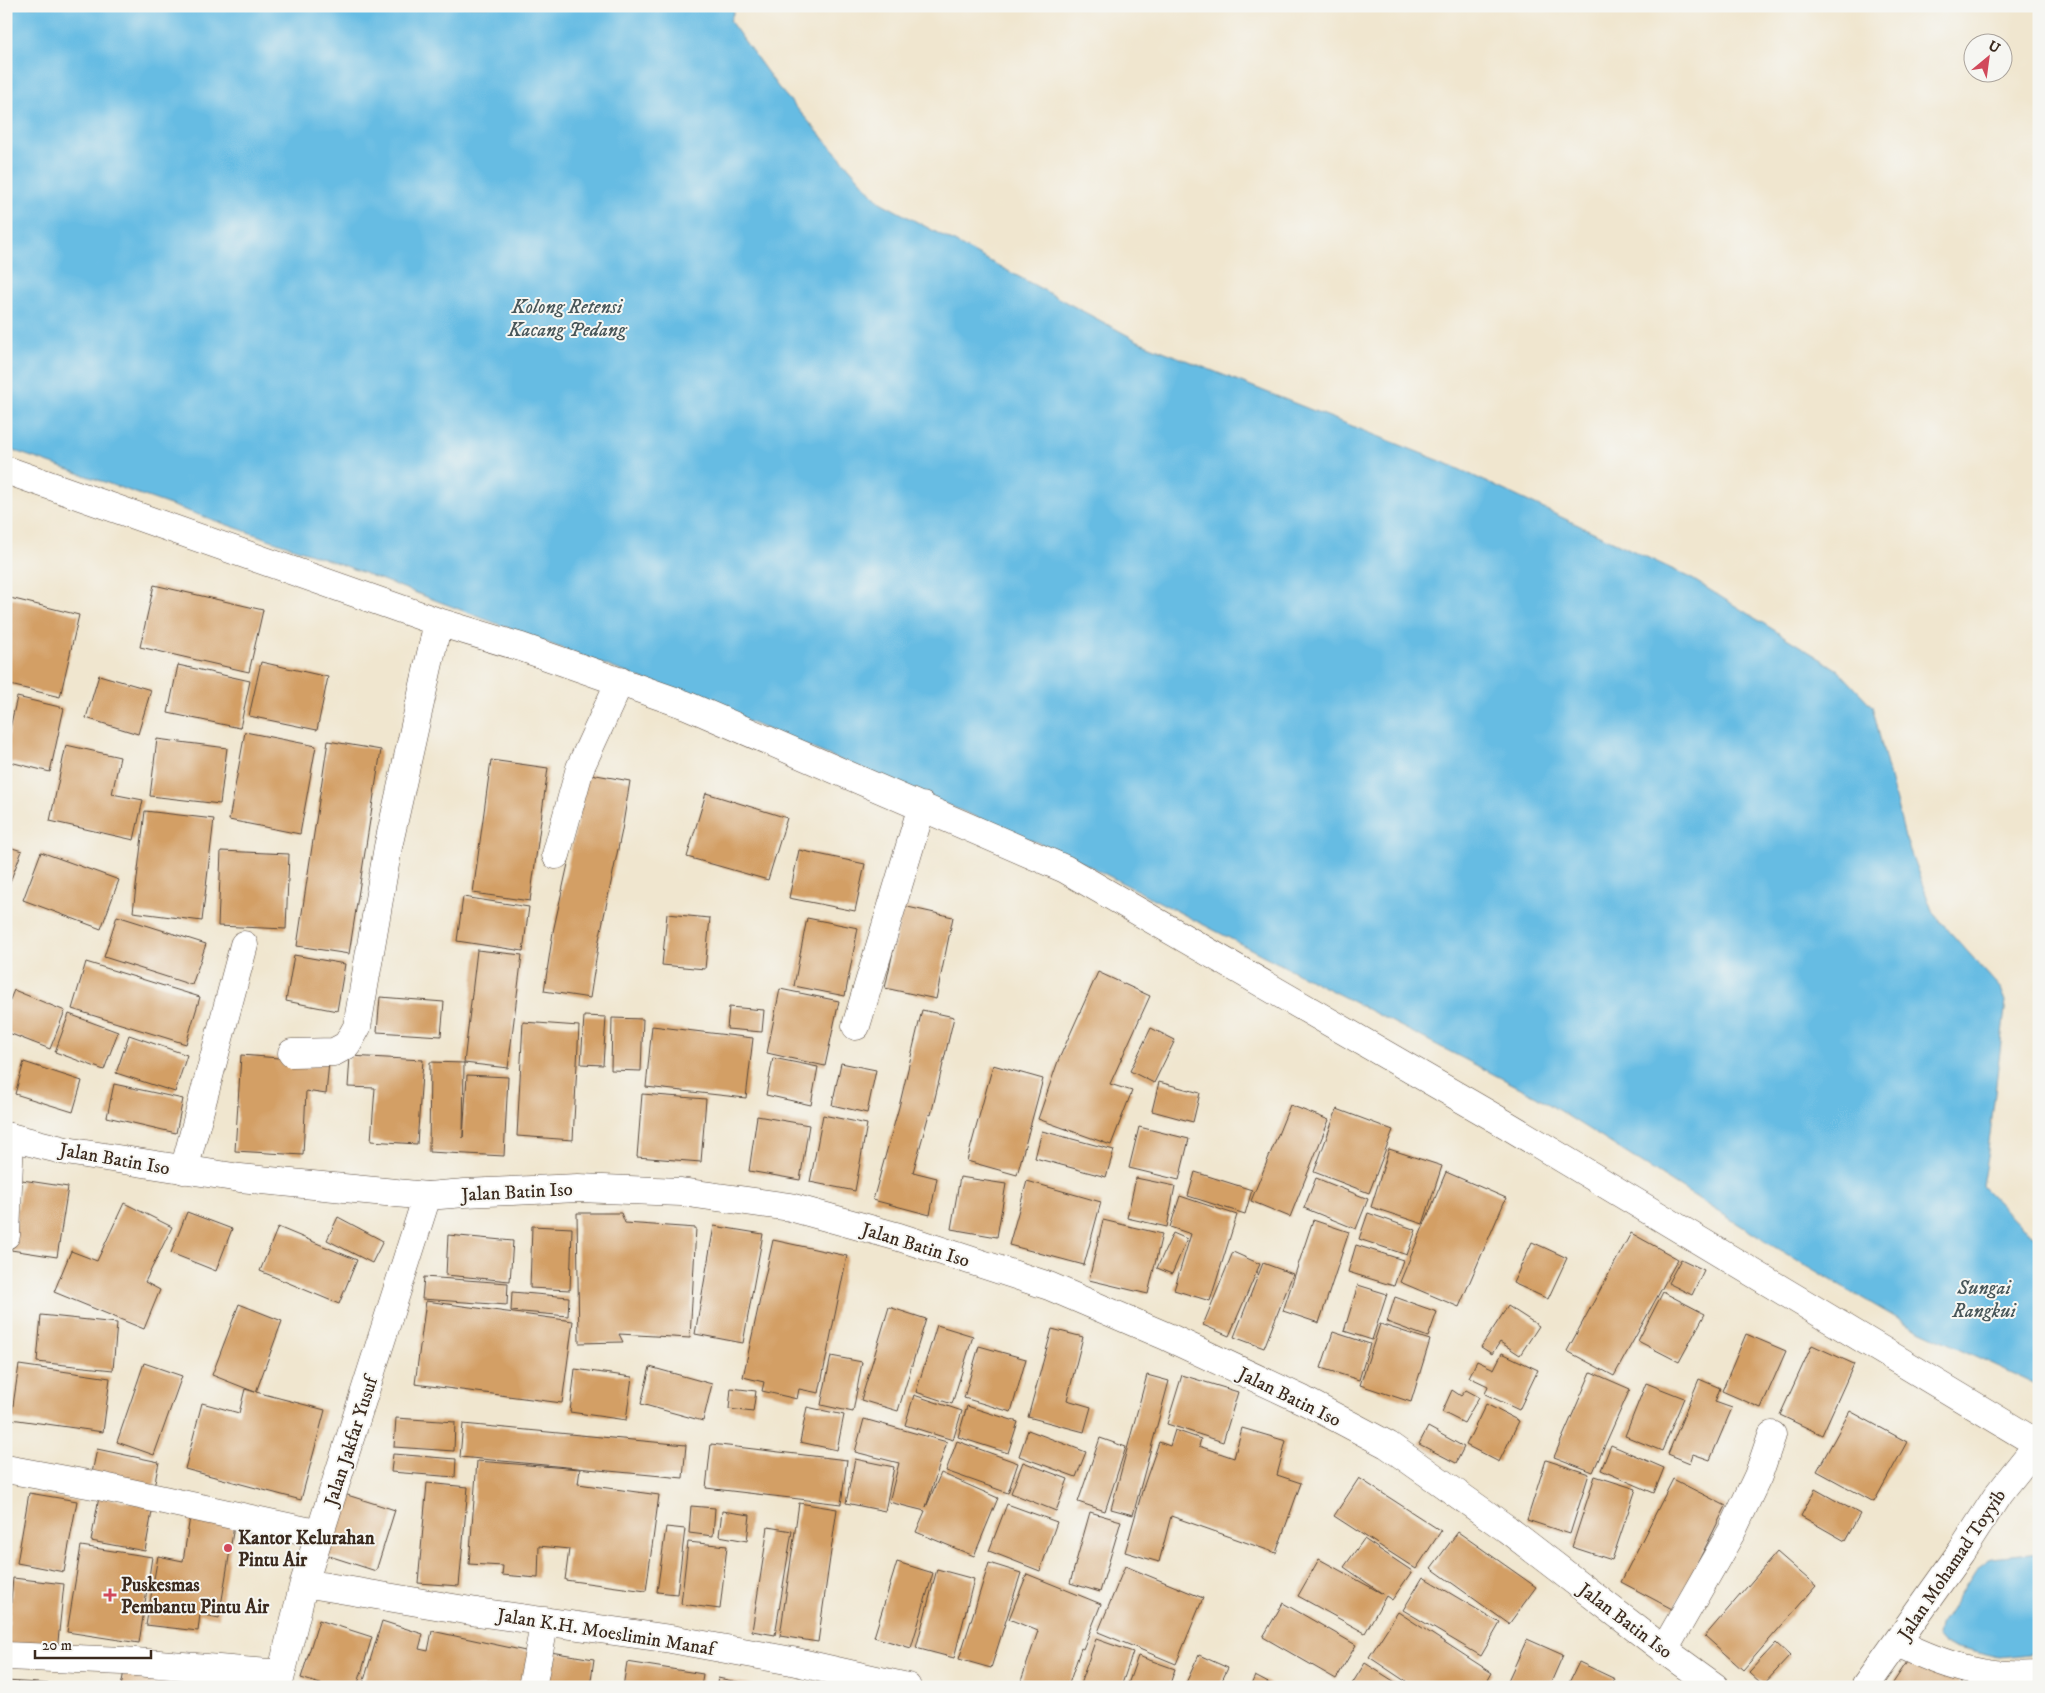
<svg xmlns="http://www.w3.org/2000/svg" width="2045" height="1693" font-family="'IM FELL DW Pica',serif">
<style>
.water{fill:#66bce3;stroke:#507380}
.building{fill:#d39f65}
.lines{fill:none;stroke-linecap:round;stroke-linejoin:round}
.minor-casing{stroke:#564639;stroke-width:29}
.tertiary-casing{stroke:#564639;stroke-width:29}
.minor{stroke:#fff;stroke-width:28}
.tertiary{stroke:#fff;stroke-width:28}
.poi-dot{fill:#d1495b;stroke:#f6f6f2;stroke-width:2}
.labels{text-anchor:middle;stroke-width:4;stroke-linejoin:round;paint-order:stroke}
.street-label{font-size:19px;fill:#3b2a1e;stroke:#f6f6f2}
.poi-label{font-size:19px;font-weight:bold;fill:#3b2a1e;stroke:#f6f6f2;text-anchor:start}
.water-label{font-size:20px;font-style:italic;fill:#485659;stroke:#f6f6f2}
</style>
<rect width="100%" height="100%" fill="#f6f6f2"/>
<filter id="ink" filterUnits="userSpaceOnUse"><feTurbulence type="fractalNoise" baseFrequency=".02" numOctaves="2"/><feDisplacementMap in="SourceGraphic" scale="10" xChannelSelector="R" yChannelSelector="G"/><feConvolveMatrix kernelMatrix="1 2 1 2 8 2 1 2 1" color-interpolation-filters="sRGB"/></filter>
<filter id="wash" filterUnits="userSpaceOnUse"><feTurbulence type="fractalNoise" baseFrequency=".0096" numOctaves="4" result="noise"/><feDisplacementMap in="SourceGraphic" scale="20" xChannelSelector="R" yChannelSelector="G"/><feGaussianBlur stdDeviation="1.12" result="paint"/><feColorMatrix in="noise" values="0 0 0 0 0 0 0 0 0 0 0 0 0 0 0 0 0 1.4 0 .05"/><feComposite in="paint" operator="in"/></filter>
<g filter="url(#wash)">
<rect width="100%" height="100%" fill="#f0e6cf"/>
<path class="water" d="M 6,6 L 736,6 L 730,21 L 778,87 L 880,202 L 1140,342 L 1448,464 L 1689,577 L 1838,670 L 1872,706 L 1905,837 L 1933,913 L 2001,989 L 2006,1001 L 1988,1151 L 1982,1186 L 2022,1227 L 2039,1239 L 2039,1386 L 1905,1323 L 1773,1246 L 1536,1096 L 1074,858 L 692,698 L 343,565 L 6,448 Z
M 2039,1553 L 2039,1653 L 1999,1657 L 1944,1644 L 1938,1637 L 1940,1626 L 1976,1570 L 1992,1558 Z"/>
<g id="blocks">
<path class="building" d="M 154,585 L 263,610 L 249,672 L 140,647 Z
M 6,597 L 79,615 L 60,697 L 6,684 Z
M 261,662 L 328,677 L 317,730 L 249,716 Z
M 178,665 L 250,681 L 240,728 L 168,713 Z
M 99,675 L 151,690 L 138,734 L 86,718 Z
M 17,697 L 64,708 L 50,772 L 6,761 L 6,746 Z
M 245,732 L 316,746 L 300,834 L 229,820 Z
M 157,739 L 227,748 L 220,804 L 150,796 Z
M 328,741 L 381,750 L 349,954 L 297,946 Z
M 66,745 L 120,757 L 112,794 L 143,800 L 134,840 L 50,821 Z
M 491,760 L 548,768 L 530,901 L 473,893 Z
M 585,773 L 630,781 L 622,830 L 599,940 L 590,998 L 544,991 L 553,932 L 577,823 Z
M 706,793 L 787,818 L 768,880 L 687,857 Z
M 145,811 L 214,819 L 202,921 L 133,912 Z
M 6,846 L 22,851 L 6,892 Z
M 799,850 L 865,864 L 855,911 L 789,898 Z
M 221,851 L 289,854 L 286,929 L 218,926 Z
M 41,852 L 119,880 L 101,929 L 23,900 Z
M 463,897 L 529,907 L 523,951 L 457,941 Z
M 903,906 L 953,917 L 936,999 L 885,988 Z
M 667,914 L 710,918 L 705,969 L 662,965 Z
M 117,916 L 206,944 L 192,985 L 104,957 Z
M 807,918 L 858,928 L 845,996 L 794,986 Z
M 477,950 L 522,955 L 508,1068 L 464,1063 Z
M 294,955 L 345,964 L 337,1011 L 286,1001 Z
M 86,962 L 200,997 L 186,1044 L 72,1009 Z
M 1098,972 L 1150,996 L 1110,1084 L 1132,1091 L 1111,1145 L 1038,1119 L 1058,1061 Z
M 780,989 L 839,1001 L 825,1066 L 767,1053 Z
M 14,990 L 65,1011 L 50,1049 L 6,1032 L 6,1009 Z
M 380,997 L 444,1002 L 441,1036 L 377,1032 Z
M 729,1007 L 764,1010 L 762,1032 L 727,1029 Z
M 922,1010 L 954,1017 L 931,1115 L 929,1114 L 913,1172 L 937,1178 L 930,1215 L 873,1200 L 899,1107 Z
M 69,1014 L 118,1032 L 104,1070 L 55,1052 Z
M 584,1016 L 606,1017 L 603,1065 L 581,1064 Z
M 612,1018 L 643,1019 L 641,1071 L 611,1070 Z
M 523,1022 L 579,1026 L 573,1140 L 517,1136 Z
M 652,1026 L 753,1038 L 746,1098 L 646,1087 Z
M 1151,1028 L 1175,1040 L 1154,1083 L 1130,1071 Z
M 129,1035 L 187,1055 L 175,1092 L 116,1073 Z
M 241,1055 L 329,1062 L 326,1094 L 306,1091 L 303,1155 L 235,1151 Z
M 350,1056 L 423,1060 L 417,1144 L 371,1141 L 375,1088 L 348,1087 Z
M 773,1058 L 818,1067 L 811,1105 L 766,1095 Z
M 24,1062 L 82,1081 L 73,1112 L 15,1094 Z
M 430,1062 L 464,1063 L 463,1138 L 467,1075 L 508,1077 L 504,1156 L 429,1152 Z
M 841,1063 L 876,1070 L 867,1113 L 832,1105 Z
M 993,1065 L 1043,1079 L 1017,1175 L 967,1161 Z
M 1159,1082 L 1200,1093 L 1193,1122 L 1152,1111 Z
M 114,1084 L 183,1099 L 176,1133 L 107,1117 Z
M 642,1094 L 706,1099 L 701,1162 L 637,1157 Z
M 1290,1105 L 1329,1120 L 1290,1217 L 1251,1201 Z
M 1337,1109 L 1393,1130 L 1369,1193 L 1314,1172 Z
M 823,1115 L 867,1124 L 855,1191 L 810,1182 Z
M 757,1116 L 809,1125 L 800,1180 L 749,1171 Z
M 1139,1127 L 1189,1139 L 1179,1180 L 1129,1168 Z
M 1042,1131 L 1114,1150 L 1106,1177 L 1035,1158 Z
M 1389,1149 L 1442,1166 L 1423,1224 L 1371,1207 Z
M 1195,1172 L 1252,1190 L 1245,1214 L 1188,1196 Z
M 1446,1172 L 1506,1198 L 1459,1307 L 1400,1282 Z
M 960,1177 L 1006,1184 L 997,1237 L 951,1229 Z
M 1136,1178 L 1175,1186 L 1167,1227 L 1127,1218 Z
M 1316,1178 L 1368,1199 L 1356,1229 L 1304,1208 Z
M 22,1180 L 68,1187 L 57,1257 L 11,1250 Z
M 1027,1181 L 1101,1202 L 1084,1265 L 1009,1245 Z
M 1180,1196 L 1237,1215 L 1210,1301 L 1174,1290 L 1191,1234 L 1170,1227 Z
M 124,1203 L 172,1227 L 145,1282 L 160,1290 L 144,1329 L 54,1292 L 71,1251 L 97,1261 Z
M 187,1212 L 232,1229 L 216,1271 L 171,1253 Z
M 577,1213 L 621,1213 L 625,1223 L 696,1228 L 690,1338 L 619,1334 L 623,1342 L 579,1343 Z
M 1368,1213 L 1416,1230 L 1407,1255 L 1359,1239 Z
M 338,1217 L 383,1241 L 372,1263 L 327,1240 Z
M 1103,1220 L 1162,1234 L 1148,1294 L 1089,1280 Z
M 1313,1220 L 1349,1232 L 1319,1323 L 1283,1311 Z
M 532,1226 L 572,1228 L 570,1290 L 530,1288 Z
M 714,1226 L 763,1234 L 743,1343 L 695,1334 Z
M 278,1227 L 357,1260 L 339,1304 L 260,1271 Z
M 1173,1233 L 1187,1239 L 1172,1274 L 1157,1268 Z
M 1631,1233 L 1678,1259 L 1614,1376 L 1567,1351 Z
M 448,1235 L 513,1241 L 510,1281 L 446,1275 Z
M 773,1240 L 847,1256 L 819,1393 L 799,1389 L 797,1399 L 762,1391 L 764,1382 L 743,1377 Z
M 1532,1242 L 1567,1258 L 1548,1299 L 1513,1283 Z
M 1356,1245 L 1403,1260 L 1394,1286 L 1348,1272 Z
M 1233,1252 L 1260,1264 L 1229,1336 L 1203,1325 Z
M 1681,1259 L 1704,1270 L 1692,1295 L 1668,1283 Z
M 1263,1263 L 1293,1274 L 1264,1348 L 1234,1337 Z
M 424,1277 L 508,1283 L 507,1305 L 422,1299 Z
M 1358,1285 L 1387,1294 L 1372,1340 L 1344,1331 Z
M 512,1292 L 569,1297 L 568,1316 L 511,1311 Z
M 1663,1292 L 1705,1314 L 1679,1362 L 1638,1341 Z
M 1395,1297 L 1437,1312 L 1428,1337 L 1387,1322 Z
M 426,1301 L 573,1321 L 562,1403 L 415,1384 Z
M 239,1304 L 282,1321 L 256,1392 L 325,1410 L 301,1500 L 185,1469 L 202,1403 L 239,1413 L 245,1389 L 255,1392 L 212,1375 Z
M 1508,1306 L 1539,1326 L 1520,1355 L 1500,1342 L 1492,1354 L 1481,1347 Z
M 889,1307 L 926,1319 L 898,1411 L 861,1400 Z
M 41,1315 L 117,1323 L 113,1370 L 37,1362 Z
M 1380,1324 L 1430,1340 L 1411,1402 L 1360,1385 Z
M 937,1325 L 973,1336 L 952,1404 L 916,1392 Z
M 1052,1329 L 1083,1337 L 1067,1400 L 1091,1407 L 1084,1432 L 1028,1417 Z
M 1333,1332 L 1370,1344 L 1359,1380 L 1321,1368 Z
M 1746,1334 L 1786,1351 L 1761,1408 L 1722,1391 Z
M 1812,1345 L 1854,1364 L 1822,1435 L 1780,1415 Z
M 979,1346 L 1026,1359 L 1011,1412 L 964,1398 Z
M 1502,1353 L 1538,1370 L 1519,1410 L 1485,1394 L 1488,1386 L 1469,1377 L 1477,1361 L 1494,1369 Z
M 831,1356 L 862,1362 L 853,1412 L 821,1405 Z
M 144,1363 L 182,1376 L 154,1455 L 117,1442 Z
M 19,1365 L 110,1378 L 103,1432 L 11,1419 Z
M 650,1367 L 712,1384 L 703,1421 L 641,1404 Z
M 575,1369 L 632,1377 L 626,1420 L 570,1412 Z
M 1591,1372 L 1630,1389 L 1593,1472 L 1554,1457 Z
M 1147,1375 L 1169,1381 L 1133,1515 L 1111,1509 Z
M 1182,1375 L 1238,1392 L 1223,1442 L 1167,1424 Z
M 1699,1379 L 1720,1388 L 1715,1402 L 1732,1408 L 1710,1460 L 1693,1454 L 1690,1463 L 1668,1454 Z
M 1646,1383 L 1684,1398 L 1662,1451 L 1625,1436 Z
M 731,1388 L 756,1391 L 753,1412 L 729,1409 Z
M 1452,1390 L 1461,1396 L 1466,1390 L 1479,1397 L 1464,1423 L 1442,1412 Z
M 914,1395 L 962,1411 L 953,1440 L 905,1425 Z
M 1486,1404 L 1519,1421 L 1499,1462 L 1466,1445 Z
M 967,1406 L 1018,1422 L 1008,1453 L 958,1437 Z
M 807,1407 L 844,1415 L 837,1450 L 800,1442 Z
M 1850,1411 L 1907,1442 L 1874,1502 L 1817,1471 Z
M 396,1418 L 455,1422 L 454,1451 L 394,1447 Z
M 864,1419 L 947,1442 L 926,1507 L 941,1473 L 998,1498 L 974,1556 L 916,1532 L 925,1511 L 889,1502 L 899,1463 L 855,1452 Z
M 463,1424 L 686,1445 L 683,1478 L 460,1457 Z
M 1428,1427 L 1464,1447 L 1456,1463 L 1419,1444 Z
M 1242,1428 L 1286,1441 L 1277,1475 L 1301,1483 L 1276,1553 L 1171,1516 L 1159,1562 L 1125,1552 L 1143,1488 L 1159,1442 L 1170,1446 L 1175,1430 L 1201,1439 L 1199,1446 L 1234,1458 Z
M 1028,1430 L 1086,1452 L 1076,1477 L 1019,1456 Z
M 1100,1438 L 1126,1447 L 1105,1511 L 1078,1502 Z
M 957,1441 L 1018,1463 L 1008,1493 L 946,1471 Z
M 711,1444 L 847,1460 L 841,1504 L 706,1488 Z
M 1611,1445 L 1664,1468 L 1654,1493 L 1601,1470 Z
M 97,1449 L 159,1462 L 154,1487 L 92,1473 Z
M 393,1454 L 456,1459 L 455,1477 L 391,1472 Z
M 855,1459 L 894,1467 L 885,1511 L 846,1503 Z
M 1546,1460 L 1589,1474 L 1570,1534 L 1527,1520 Z
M 477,1461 L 580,1469 L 578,1484 L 659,1495 L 646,1591 L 565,1580 L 569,1549 L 539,1546 L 538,1578 L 502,1575 L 503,1566 L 469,1564 Z
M 1023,1462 L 1068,1479 L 1056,1511 L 1011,1493 Z
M 1595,1476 L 1636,1489 L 1612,1560 L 1572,1547 Z
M 1359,1478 L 1441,1531 L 1416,1569 L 1334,1516 Z
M 1673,1479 L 1726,1506 L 1674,1610 L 1621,1582 Z
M 427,1483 L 468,1487 L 459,1586 L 418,1583 Z
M 1815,1489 L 1860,1514 L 1845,1541 L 1801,1516 Z
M 29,1493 L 77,1501 L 64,1572 L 17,1563 Z
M 344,1494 L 395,1510 L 376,1571 L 326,1555 Z
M 99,1497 L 153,1506 L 145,1551 L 91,1541 Z
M 799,1503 L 837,1509 L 818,1642 L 780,1636 Z
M 1007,1504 L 1057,1522 L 1040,1571 L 989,1551 Z
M 691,1506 L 715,1508 L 713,1536 L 689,1533 Z
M 722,1511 L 750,1515 L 747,1541 L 719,1536 Z
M 1090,1512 L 1121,1521 L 1100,1592 L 1070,1583 Z
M 190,1517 L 234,1526 L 219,1618 L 200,1614 L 198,1631 L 146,1625 L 158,1556 L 183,1561 Z
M 666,1527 L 685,1529 L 677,1594 L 657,1592 Z
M 768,1527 L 792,1531 L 775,1635 L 752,1631 Z
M 1458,1532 L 1536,1587 L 1509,1624 L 1431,1568 Z
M 1364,1539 L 1412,1571 L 1392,1600 L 1386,1596 L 1365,1633 L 1298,1596 L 1319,1559 L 1383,1594 L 1344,1567 Z
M 688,1542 L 727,1546 L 720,1609 L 681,1604 Z
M 81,1546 L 152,1557 L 139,1643 L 67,1632 Z
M 1777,1552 L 1816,1586 L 1743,1670 L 1705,1636 Z
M 897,1562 L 933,1573 L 911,1648 L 874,1637 Z
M 989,1563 L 1021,1573 L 991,1668 L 959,1659 Z
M 1125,1566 L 1203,1598 L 1176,1664 L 1098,1632 Z
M 937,1569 L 974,1579 L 954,1658 L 916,1648 Z
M 1027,1574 L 1101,1604 L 1083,1649 L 1081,1648 L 1068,1687 L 1019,1687 L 1038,1631 L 1009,1619 Z
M 1423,1577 L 1500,1623 L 1481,1656 L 1403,1610 Z
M 13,1578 L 64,1584 L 57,1651 L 7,1646 Z
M 1283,1603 L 1356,1645 L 1336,1679 L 1263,1637 Z
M 1398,1612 L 1492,1673 L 1484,1687 L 1414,1687 L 1369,1657 Z
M 319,1620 L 372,1637 L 357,1687 L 330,1687 L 301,1678 Z
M 382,1621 L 423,1634 L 419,1649 L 428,1651 L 432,1631 L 530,1652 L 523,1687 L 362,1687 Z
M 1096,1639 L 1133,1652 L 1121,1687 L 1079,1687 Z
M 1527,1639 L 1563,1655 L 1549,1687 L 1505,1687 Z
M 1776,1643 L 1790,1656 L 1763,1685 L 1749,1672 Z
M 544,1651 L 594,1659 L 590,1687 L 538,1687 Z
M 1199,1655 L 1228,1668 L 1219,1687 L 1184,1687 Z
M 1138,1656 L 1175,1669 L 1169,1687 L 1127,1687 Z
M 627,1662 L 703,1674 L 701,1687 L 623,1687 Z
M 1579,1662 L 1615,1679 L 1611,1687 L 1567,1687 Z
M 1907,1662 L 1960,1680 L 1962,1687 L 1893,1687 L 1893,1683 Z
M 1365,1663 L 1403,1687 L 1350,1687 Z
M 124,1671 L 218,1686 L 218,1687 L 121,1687 Z
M 1255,1676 L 1276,1687 L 1250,1687 Z
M 718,1678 L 757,1686 L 757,1687 L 716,1687 Z
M 6,1681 L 53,1684 L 52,1687 L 6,1687 Z"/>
</g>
</g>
<g filter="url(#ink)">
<use href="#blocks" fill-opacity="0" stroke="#564639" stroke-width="1"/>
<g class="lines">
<defs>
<path id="minor" d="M 6,470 L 438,622 L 521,647 L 686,705 L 1065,869 L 1507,1125 L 2038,1444
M 556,855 L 580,768 L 620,681
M 856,1026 L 922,806
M 292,1053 L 334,1052 L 347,1045 L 357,1027 L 388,847 L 438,622
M 184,1170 L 244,945
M 6,1235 L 10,1137
M 6,1469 L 99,1486 L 320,1534
M 304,1583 L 477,1612 L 671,1639 L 792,1661 L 907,1687
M 1898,1643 C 1947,1667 1984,1678 2039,1675
M 1664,1650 L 1732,1531 L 1758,1476 L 1772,1435
M 6,1656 L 123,1661 L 281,1674
M 278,1687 L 304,1583 L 427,1196
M 532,1687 L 545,1621
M 1865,1687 L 1961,1552 L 1999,1493 L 2039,1443"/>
<path id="tertiary" d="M 6,1136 L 66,1151 L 240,1178 L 427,1196 L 465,1193 L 578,1188 L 681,1192 L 790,1207 L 899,1237 L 1049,1286 L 1168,1337 L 1303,1400 L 1388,1445 L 1507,1529 L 1664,1650 L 1715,1687"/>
</defs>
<use href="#minor" class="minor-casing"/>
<use href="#tertiary" class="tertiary-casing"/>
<use href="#minor" class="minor"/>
<use href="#tertiary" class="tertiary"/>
</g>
</g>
<g class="poi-dot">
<circle cx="228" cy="1548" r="5"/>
<path d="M107.5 1587.5h5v5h5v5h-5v5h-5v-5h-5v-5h5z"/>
</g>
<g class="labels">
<g class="street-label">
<text transform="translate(115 1158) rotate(10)" y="7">Jalan Batin Iso</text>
<text transform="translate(517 1191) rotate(-3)" y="7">Jalan Batin Iso</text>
<text transform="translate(916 1244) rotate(17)" y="7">Jalan Batin Iso</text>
<text transform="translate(1290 1396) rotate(26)" y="7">Jalan Batin Iso</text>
<text transform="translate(350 1441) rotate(-72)" y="7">Jalan Jakfar Yusuf</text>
<text transform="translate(1951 1564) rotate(-56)" y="7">Jalan Mohamad Toyyib</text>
<text transform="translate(1626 1620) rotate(37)" y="7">Jalan Batin Iso</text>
<text transform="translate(606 1631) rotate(9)" y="7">Jalan K.H. Moeslimin Manaf</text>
</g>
<g class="poi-label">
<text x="238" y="1544">Kantor Kelurahan<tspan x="238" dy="22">Pintu Air</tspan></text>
<text x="121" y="1591">Puskesmas<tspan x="121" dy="22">Pembantu Pintu Air</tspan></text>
</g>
<g class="water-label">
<text x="567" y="313">Kolong Retensi<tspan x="567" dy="23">Kacang Pedang</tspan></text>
<text x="1984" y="1294">Sungai<tspan x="1984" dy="23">Rangkui</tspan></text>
</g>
</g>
<rect width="2045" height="1693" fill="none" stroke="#f6f6f2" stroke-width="25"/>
<g transform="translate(1988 58) rotate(29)"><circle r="24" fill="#f6f6f2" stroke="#aba49d"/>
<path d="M0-4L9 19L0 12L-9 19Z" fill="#d1495b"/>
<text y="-8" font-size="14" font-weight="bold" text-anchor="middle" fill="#3b2a1e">U</text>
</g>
<path d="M35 1650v8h116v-8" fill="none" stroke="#3b2a1e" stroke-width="2.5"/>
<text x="42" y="1650" font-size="15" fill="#3b2a1e" stroke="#f6f6f2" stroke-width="4" paint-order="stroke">20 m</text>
</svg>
